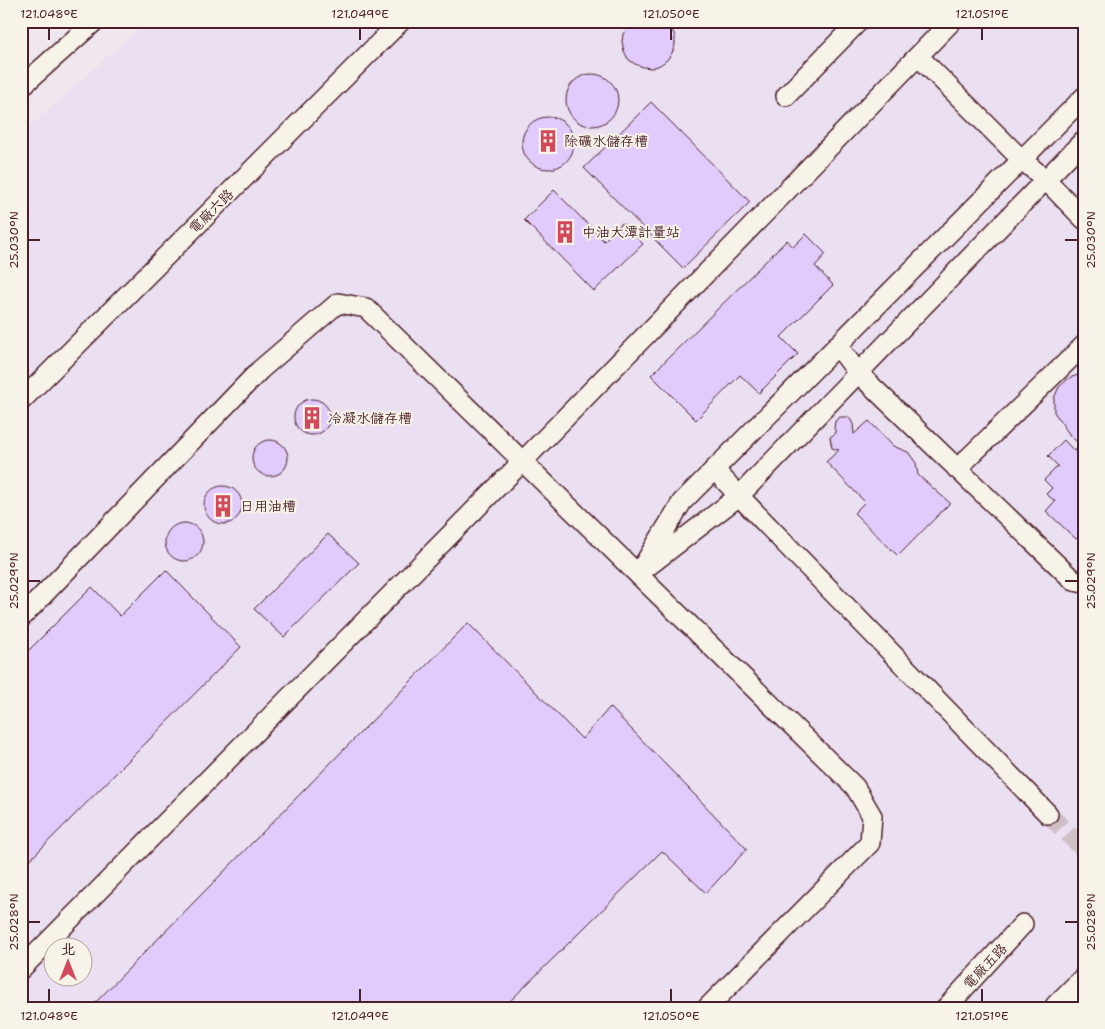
<svg xmlns="http://www.w3.org/2000/svg" width="1105" height="1029" font-family="'Shantell Sans','LXGW WenKai TC',sans-serif">
<style>
.built{fill:#ebdff2;fill-rule:evenodd}
.building{fill:#e0cbfc;stroke:#4a1f2b}
.lines{fill:none;stroke-linecap:round;stroke-linejoin:round}
.street-tunnel{stroke:#cfbfc7;stroke-width:19;stroke-dasharray:19 9;stroke-linecap:butt}
.street-casing{stroke:#4a1f2b;stroke-width:22}
.primary-casing{stroke:#4a1f2b;stroke-width:31}
.street{stroke:#f7f3e8;stroke-width:19}
.primary{stroke:#f7f3e8;stroke-width:28}
.ticks{fill:none;stroke:#4a1f2b;stroke-width:2}
.labels{text-anchor:middle;stroke-width:4;stroke-linejoin:round;paint-order:stroke}
.poi-label{font-size:14px;fill:#4a1f2b;stroke:#f7f3e8;text-anchor:start}
.street-label{font-size:14px;fill:#4a1f2b;stroke:#f7f3e8}
.neatline{fill:none;stroke:#4a1f2b;stroke-width:2}
.ticks-label{font-size:12px;text-anchor:middle;fill:#4a1f2b}
</style>
<rect width="100%" height="100%" fill="#f0e7ee"/>
<filter id="ink" filterUnits="userSpaceOnUse"><feTurbulence type="fractalNoise" baseFrequency=".02" numOctaves="2"/><feDisplacementMap in="SourceGraphic" scale="10" xChannelSelector="R" yChannelSelector="G"/><feConvolveMatrix kernelMatrix="1 2 1 2 8 2 1 2 1" color-interpolation-filters="sRGB"/></filter>
<g filter="url(#ink)">
<path class="built" d="M 147,21 L 1084,21 L 1084,1008 L 21,1008 L 21,134 ZM 52,946 L 82,946 L 82,976 L 52,976 Z"/>
<path class="building" d="M 632,21 L 666,21 L 671,28 L 675,36 L 675,45 L 672,53 L 667,60 L 660,65 L 652,68 L 643,67 L 635,64 L 628,59 L 624,51 L 622,42 L 623,34 Z
M566 100a26 26 0 1 1 52 0a26 26 0 1 1-52 0Z
M 651,102 L 750,202 L 683,268 L 584,168 Z
M522 143a26 26 0 1 1 52 0a26 26 0 1 1-52 0Z
M 554,190 L 604,241 L 622,223 L 643,244 L 594,291 L 524,220 Z
M 806,234 L 826,254 L 815,266 L 833,285 L 781,337 L 798,354 L 759,393 L 740,375 L 696,420 L 651,375 L 787,240 L 793,247 Z
M 1084,373 L 1084,531 L 1076,539 L 1046,511 L 1055,501 L 1046,494 L 1052,488 L 1044,480 L 1058,466 L 1048,456 L 1064,440 L 1074,451 L 1081,445 L 1071,437 L 1054,412 L 1054,398 L 1059,387 L 1069,378 Z
M294 417a18 18 0 1 1 36 0a18 18 0 1 1-36 0Z
M 840,417 L 849,417 L 853,424 L 854,434 L 869,421 L 893,446 L 908,452 L 916,463 L 918,475 L 950,503 L 898,556 L 854,513 L 865,502 L 826,462 L 839,450 L 832,448 L 830,437 L 836,433 L 834,428 L 835,421 Z
M252 458a18 18 0 1 1 36 0a18 18 0 1 1-36 0Z
M204 505a19 19 0 1 1 38 0a19 19 0 1 1-38 0Z
M165 542a19 19 0 1 1 38 0a19 19 0 1 1-38 0Z
M 328,534 L 359,563 L 284,637 L 254,609 Z
M 166,570 L 241,647 L 21,869 L 21,658 L 92,587 L 120,616 Z
M 468,623 L 582,739 L 610,707 L 747,849 L 706,893 L 662,851 L 503,1008 L 90,1008 Z"/>
<g class="lines">
<path class="street-tunnel" d="M 1048,814 L 1084,849"/>
<defs>
<path id="street" d="M 918,56 L 1021,159 L 1045,179 L 1084,219
M 21,87 L 95,21
M 786,96 L 859,21
M 837,345 L 858,373 L 1074,581 L 1084,583
M 21,401 L 401,21
M 714,469 L 739,496 L 1048,814
M 957,469 L 1084,345
M 647,567 L 739,496 L 1084,140
M 638,574 L 682,502 L 1084,97
M 21,618 L 260,370 L 338,303 L 366,308 L 855,787 L 872,816 L 870,843 L 707,1008
M 21,969 L 523,461 L 952,21
M 946,1008 L 1023,924"/>
<path id="primary" d="M 1059,1008 L 1084,983"/>
</defs>
<use href="#street" class="street-casing"/>
<use href="#primary" class="primary-casing"/>
<use href="#street" class="street"/>
<use href="#primary" class="primary"/>
</g>
</g>
<path class="ticks" d="M 49,28 L 49,40M 360,28 L 360,40M 671,28 L 671,40M 982,28 L 982,40M 28,240 L 40,240M 1065,240 L 1078,240M 28,581 L 40,581M 1065,581 L 1078,581M 28,922 L 40,922M 1065,922 L 1078,922M 49,989 L 49,1002M 360,989 L 360,1002M 671,989 L 671,1002M 982,989 L 982,1002"/>
<defs>
<symbol id="building-bare" viewBox="-9 -9 18 18"><path d="M-4-6H4V6H1V3H-1V6H-4ZM-2.5-4.3h1.7v1.8h-1.7ZM.8-4.3h1.7v1.8H.8ZM-2.5-1h1.7V.8h-1.7ZM.8-1h1.7V.8H.8Z" fill="#d1495b" stroke="#f7f3e8" stroke-width="2.5" paint-order="stroke"/></symbol>
</defs>
<g fill-rule="evenodd">
<use href="#building-bare" x="532" y="125" width="32" height="32"/>
<use href="#building-bare" x="549" y="216" width="32" height="32"/>
<use href="#building-bare" x="296" y="402" width="32" height="32"/>
<use href="#building-bare" x="207" y="490" width="32" height="32"/>
</g>
<g class="labels">
<g class="poi-label">
<text x="564" y="146">除礦水儲存槽</text>
<text x="582" y="237">中油大潭計量站</text>
<text x="328" y="423">冷凝水儲存槽</text>
<text x="240" y="511">日用油槽</text>
</g>
<g class="street-label">
<text transform="translate(211 211) rotate(-45)" y="5">電廠六路</text>
<text transform="translate(985 966) rotate(-47)" y="5">電廠五路</text>
</g>
</g>
<rect width="1105" height="1029" fill="none" stroke="#f7f3e8" stroke-width="55"/>
<g transform="translate(68 962)"><circle r="24" fill="#f7f3e8" stroke="#b29e9c"/>
<path d="M0-4L9 19L0 12L-9 19Z" fill="#d1495b"/>
<text y="-8" font-size="14" font-weight="bold" text-anchor="middle" fill="#4a1f2b">北</text>
</g>
<rect x="28" y="28" width="1050" height="974" class="neatline"/>
<g class="ticks-label">
<text x="49" y="18">121.048°E</text>
<text x="360" y="18">121.049°E</text>
<text x="671" y="18">121.050°E</text>
<text x="982" y="18">121.051°E</text>
<text transform="translate(14 240) rotate(-90)" y="4">25.030°N</text>
<text transform="translate(1091 240) rotate(-90)" y="4">25.030°N</text>
<text transform="translate(14 581) rotate(-90)" y="4">25.029°N</text>
<text transform="translate(1091 581) rotate(-90)" y="4">25.029°N</text>
<text transform="translate(14 922) rotate(-90)" y="4">25.028°N</text>
<text transform="translate(1091 922) rotate(-90)" y="4">25.028°N</text>
<text x="49" y="1020">121.048°E</text>
<text x="360" y="1020">121.049°E</text>
<text x="671" y="1020">121.050°E</text>
<text x="982" y="1020">121.051°E</text>
</g>
</svg>
